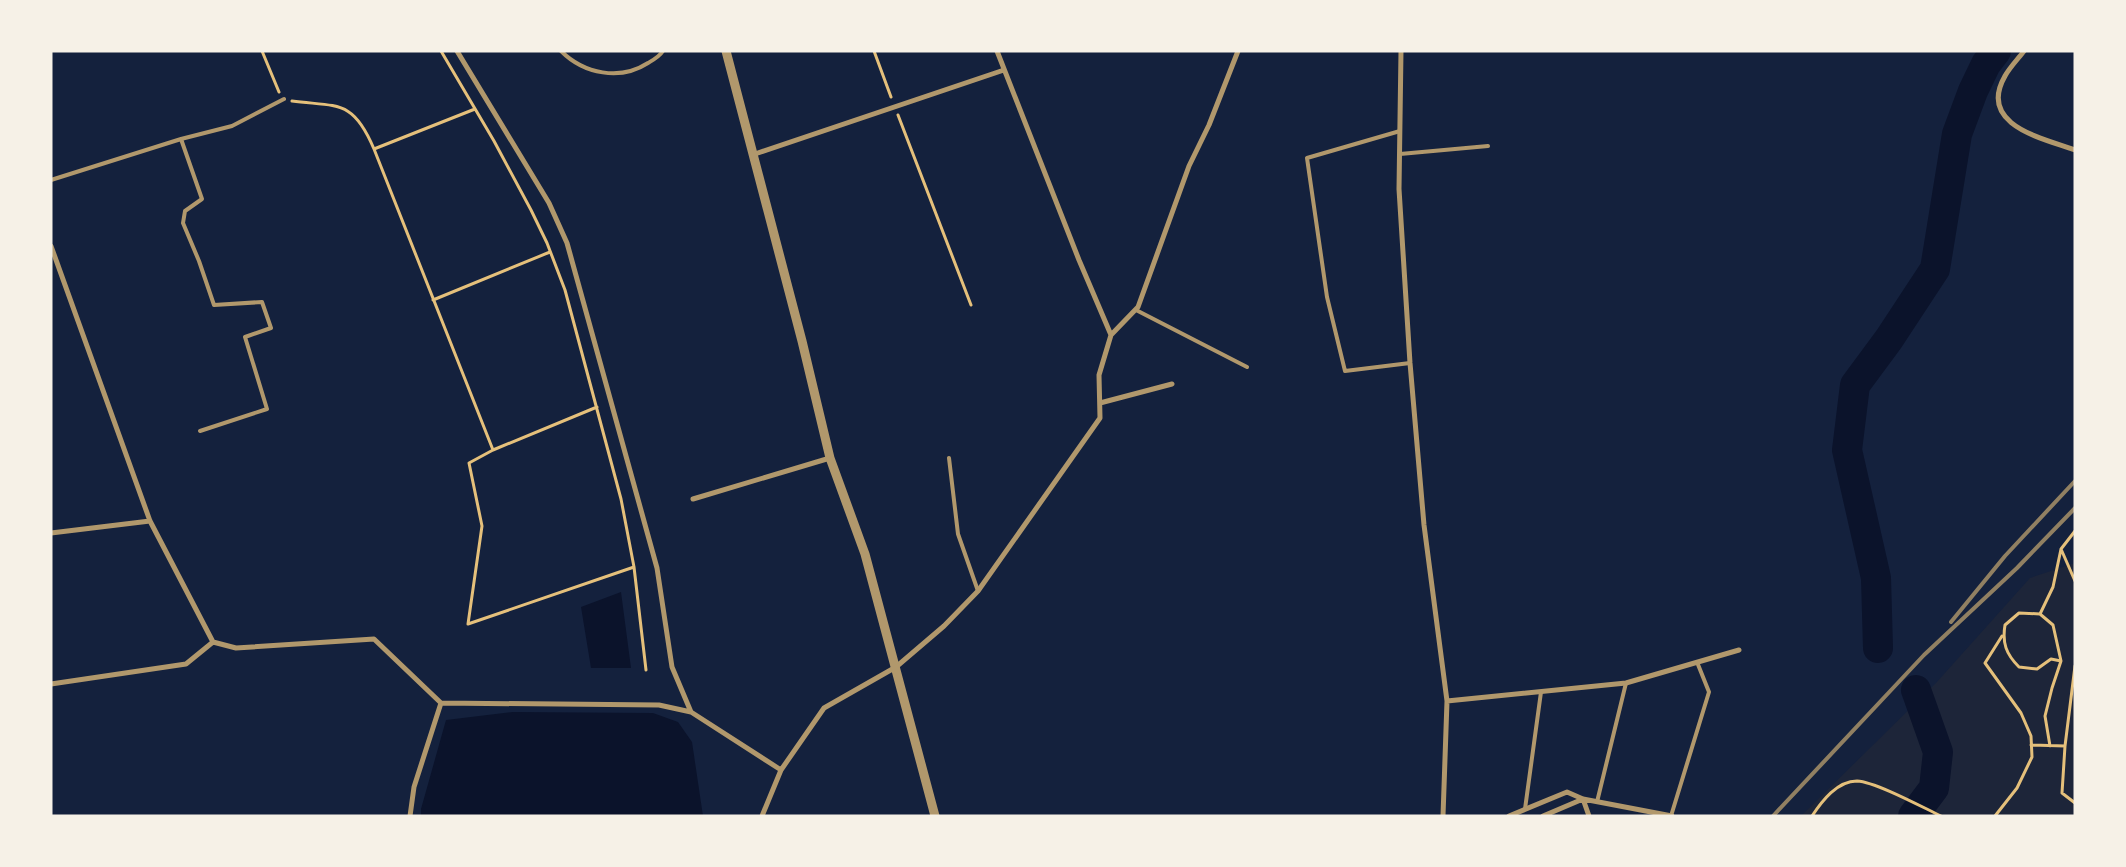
<svg xmlns="http://www.w3.org/2000/svg" width="2126" height="867" font-family="'Space Grotesk',sans-serif">
<style>
.green{fill:#1d2539}
.water{fill:#0b132b}
.lines{fill:none;stroke-linecap:round;stroke-linejoin:round}
.river{stroke:#0b132b;stroke-width:30}
.path{stroke:#e5c07b;stroke-width:3}
.service{stroke:#b1986c;stroke-width:4}
.minor{stroke:#b1986c;stroke-width:5}
.tertiary{stroke:#b1986c;stroke-width:9}
.rail{stroke:#918062;stroke-width:4}
</style>
<rect width="100%" height="100%" fill="#14213d"/>
<path class="green" d="M 2075,563 L 2075,816 L 1801,816 L 1936,683 L 2030,578 Z"/>
<path class="water" d="M 621,592 L 631,668 L 591,668 L 581,607 Z
M 513,712 L 653,713 L 678,722 L 692,742 L 703,816 L 421,816 L 421,809 L 446,720 Z"/>
<g class="lines">
<path class="river" d="M 1878,648 L 1876,578 L 1847,450 L 1855,385 L 1889,339 L 1935,269 L 1957,134 L 1973,91 L 1986,64 L 1996,51
M 1913,816 L 1934,788 L 1938,752 L 1916,690"/>
<path class="path" d="M 262,51 L 279,92
M 441,51 L 494,141 L 531,210 L 547,243 L 565,290 L 621,499 L 634,567 L 646,670
M 874,51 L 891,97
M 292,101 C 338,107 353,99 374,149 L 493,450 L 469,463 L 482,526 L 468,624 L 634,567
M 898,115 L 971,305
M 374,149 L 475,109
M 433,300 L 550,252
M 493,450 L 597,407
M 2075,531 L 2061,549 L 2075,581
M 2040,614 L 2053,587 L 2061,549
M 2031,745 L 2065,746 L 2062,793 L 2075,803
M 2050,746 L 2045,716 L 2052,688 L 2061,661 L 2053,625 L 2040,614 L 2019,613 L 2005,625 C 2002,643 2006,654 2019,667 L 2037,669 L 2051,659 L 2061,661
M 2065,746 L 2075,666
M 1812,816 C 1822,801 1837,781 1857,781 C 1876,782 1922,807 1941,816
M 1995,816 L 2017,788 L 2032,757 L 2031,736 L 2021,713 L 1985,663 L 2002,636"/>
<path class="service" d="M 561,51 C 584,74 620,81 648,63 C 653,60 659,57 663,51
M 1400,131 L 1307,158 L 1327,297 L 1345,371 L 1410,363
M 181,139 L 202,199 L 185,211 L 183,223 L 199,261 L 214,305 L 262,302 L 271,328 L 245,337 L 267,409 L 200,431
M 1400,154 L 1488,146
M 51,180 L 181,139 L 232,126 L 284,99
M 1136,310 L 1247,367
M 949,458 L 958,534 L 978,591
M 1597,802 L 1626,683
M 1525,809 L 1541,692
M 1671,816 L 1709,692 L 1697,662"/>
<path class="minor" d="M 457,51 L 549,203 L 567,243 L 657,568 L 672,667 L 691,712
M 997,51 L 1079,260 L 1111,335
M 1401,51 L 1399,189 L 1410,363 L 1424,525 L 1447,701 L 1443,816
M 2024,51 C 2018,59 2010,67 2005,76 C 1977,125 2042,138 2075,150
M 752,155 L 1004,70
M 51,246 L 150,521 L 213,642 L 236,648 L 374,639 L 441,703 L 659,705 L 691,712 L 781,770
M 1100,403 L 1172,384
M 693,499 L 830,458
M 51,533 L 150,521
M 51,684 L 186,664 L 213,642
M 1447,701 L 1626,683 L 1739,650
M 1583,799 L 1589,816
M 410,816 L 414,787 L 441,703
M 762,816 L 781,770 L 824,708 L 896,667 L 944,626 L 978,591 L 1100,418 L 1099,375 L 1111,335 L 1138,307 L 1189,166 L 1209,125 L 1238,51
M 1509,816 L 1567,792 L 1583,799 L 1672,816
M 1543,816 L 1583,799"/>
<path class="tertiary" d="M 726,51 L 802,341 L 830,458 L 865,554 L 935,816"/>
<path class="rail" d="M 1951,622 L 2005,556 L 2075,481
M 1773,816 L 1924,655 L 2017,568 L 2075,508"/>
</g>
<rect width="2126" height="867" fill="none" stroke="#f6f1e7" stroke-width="105"/>
</svg>
